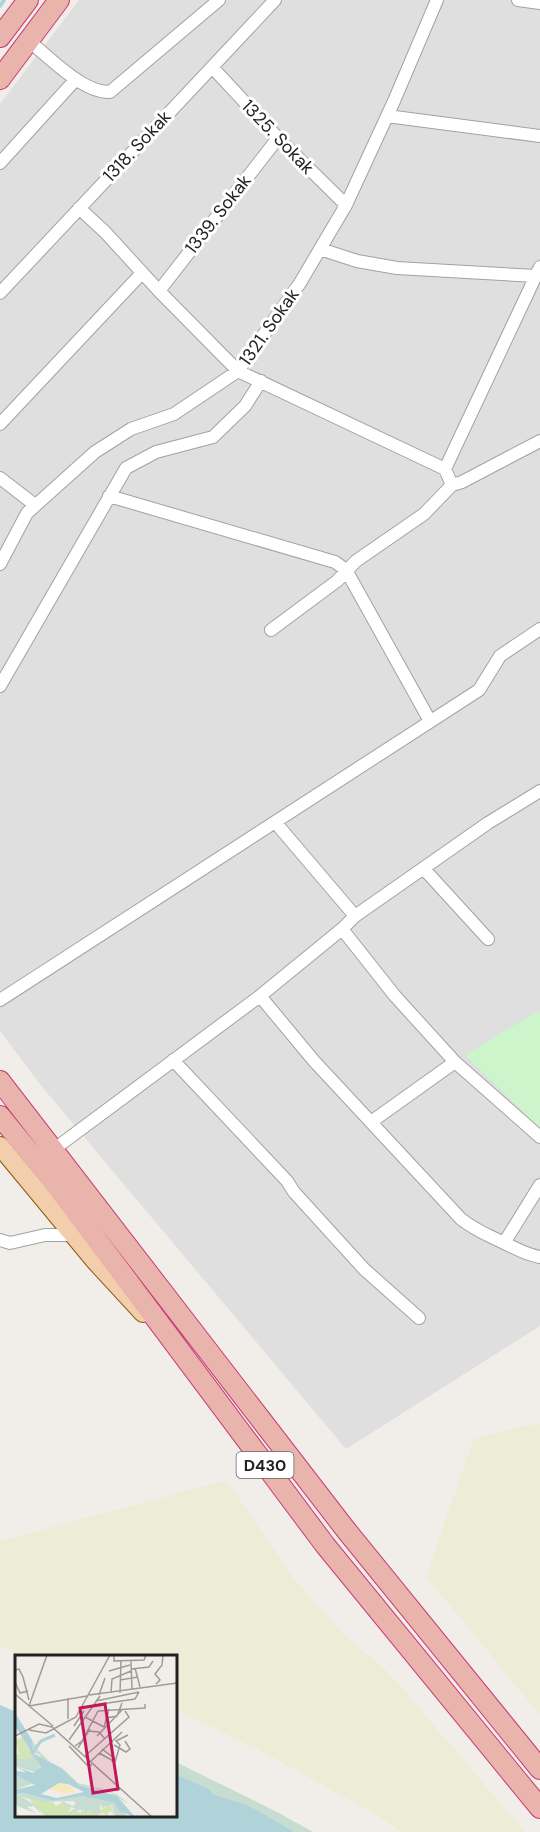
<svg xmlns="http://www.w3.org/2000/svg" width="540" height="1832" font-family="'DM Sans',sans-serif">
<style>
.residential{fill:#dfdfdf}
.farmland{fill:#ededd7}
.wetland{fill:#c8ddd1}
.park{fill:#ccf5cc}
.water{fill:#afd3d9}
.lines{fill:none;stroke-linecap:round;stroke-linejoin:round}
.stream{stroke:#afd3d9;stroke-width:4}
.minor-casing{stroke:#a2a2a2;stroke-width:14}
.primary-casing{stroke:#8f5a10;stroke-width:20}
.trunk-casing{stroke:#ca3b78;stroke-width:22}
.minor{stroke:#fff;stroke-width:12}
.primary{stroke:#f3ceac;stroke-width:18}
.trunk{stroke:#e9b4ac;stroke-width:20}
.labels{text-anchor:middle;stroke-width:6;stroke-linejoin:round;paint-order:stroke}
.shield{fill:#fff;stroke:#646464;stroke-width:1.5}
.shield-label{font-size:16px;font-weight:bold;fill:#212121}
.street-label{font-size:18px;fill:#212121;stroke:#fff}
.inset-river{fill:none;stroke:#afd3d9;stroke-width:3}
.inset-road{fill:none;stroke:#9e9c99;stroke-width:1.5}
.view{fill:#c2185b;fill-opacity:0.15;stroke:#c2185b;stroke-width:3}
.inset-edge{fill:none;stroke:#212121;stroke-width:3}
</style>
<rect width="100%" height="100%" fill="#f1eee9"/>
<path class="residential" d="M 79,0 L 540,0 L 540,1326 L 346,1449 L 43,1088 L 0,1031 L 0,104 Z"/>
<path class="farmland" d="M 540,1423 L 540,1715 L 426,1576 L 474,1438 Z
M 223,1481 L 230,1485 L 293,1577 L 316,1604 L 351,1641 L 386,1670 L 399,1684 L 525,1832 L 401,1832 L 375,1814 L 257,1749 L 176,1710 L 176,1656 L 20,1656 L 0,1646 L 0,1541 Z"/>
<path class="wetland" d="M 176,1762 L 279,1813 L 313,1832 L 295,1832 L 235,1801 L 228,1800 L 212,1793 L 211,1790 L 176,1774 Z"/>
<path class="park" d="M 538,1011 L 540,1014 L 540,1128 L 465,1055 Z"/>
<path class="water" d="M 0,1705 L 16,1712 L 16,1816 L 176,1816 L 176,1774 L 211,1790 L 212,1793 C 220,1797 227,1799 235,1801 C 256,1807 275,1822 295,1832 L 0,1832 Z"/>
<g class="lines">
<path class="stream" d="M 0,6 L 4,0"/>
<defs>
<path id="minor" d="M 518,0 L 540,3
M 29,41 C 50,58 83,93 110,92 L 219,0
M 212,67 L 278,138 L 346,205
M 387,116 L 540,136
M 0,163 L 76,79
M 79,208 L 105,232 L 159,291 L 238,371 L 445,469 L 452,485
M 320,249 L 357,261 L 397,268 L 536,276
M 159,291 L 278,138
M 0,293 L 275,0
M 0,424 L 142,273
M 445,469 L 540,267
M 0,478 L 35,505
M 109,496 L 335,562 L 346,570 L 430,721
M 0,564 L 27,513 L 95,452 L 131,429 L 174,414 L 238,371 L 300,283 L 346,205 L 394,101 L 437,0
M 271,630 L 337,581 L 356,561 L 424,514 L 452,485 L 462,482 L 540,441
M 0,686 L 126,468 L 156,452 L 213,437 L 245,406 L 261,381
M 275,822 L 355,916
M 424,869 L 488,939
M 342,929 L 395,996 L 455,1062 L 540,1137
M 260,996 L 314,1061 L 461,1219 C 478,1232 486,1234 504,1243 C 518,1249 524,1254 540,1257
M 0,1000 L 479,690 L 500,656 L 540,629
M 173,1060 L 287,1181 L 294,1192 L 364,1269 L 419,1318
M 371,1122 L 455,1062
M 53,1150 L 260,996 L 342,929 L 355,916 L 488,823 L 540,791
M 0,1240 L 10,1243 L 45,1235 L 73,1235
M 504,1243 L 540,1185"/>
<path id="primary" d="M 0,1146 L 96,1262 L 143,1313"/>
<path id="trunk" d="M 0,37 L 28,0
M 0,79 L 59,0
M 0,1081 L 346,1530 L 540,1769
M 0,1116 L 53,1181 L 325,1545 L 540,1808"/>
</defs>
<use href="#minor" class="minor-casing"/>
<use href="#primary" class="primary-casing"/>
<use href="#trunk" class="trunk-casing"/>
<use href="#minor" class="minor"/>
<use href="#primary" class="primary"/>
<use href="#trunk" class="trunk"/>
</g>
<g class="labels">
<rect class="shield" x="236.5" y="1452" width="57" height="26" rx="4.5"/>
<g class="shield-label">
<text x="265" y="1471">D430</text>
</g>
<g class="street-label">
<text transform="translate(278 137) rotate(46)" y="6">1325. Sokak</text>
<text transform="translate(137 146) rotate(-47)" y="6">1318. Sokak</text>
<text transform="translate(218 214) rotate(-52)" y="6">1339. Sokak</text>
<text transform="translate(269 327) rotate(-55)" y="6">1321. Sokak</text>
</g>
</g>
<g transform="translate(15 1655)">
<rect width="162" height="162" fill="#f1eee9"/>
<path d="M 8,82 L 17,103 L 0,104 L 0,99 L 4,99 L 0,85 ZM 11,140 L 30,147 L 37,146 L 41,151 L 49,146 L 50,150 L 56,151 L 54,159 L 58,155 L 66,158 L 66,151 L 70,160 L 74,154 L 84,159 L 83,150 L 85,155 L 96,150 L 100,162 L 96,156 L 92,160 L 95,162 L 87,158 L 81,162 L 31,162 L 14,144 L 2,141 Z" fill="#d1e5b5"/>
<path d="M 8,80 L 25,110 L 23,118 L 0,111 L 0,104 L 17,103 ZM 17,85 L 20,90 L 25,86 L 30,85 L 21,93 L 35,107 L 47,113 L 63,128 L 88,134 L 101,139 L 108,144 L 113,149 L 96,138 L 64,130 L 27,102 L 34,110 L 28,109 L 25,100 L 16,96 ZM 0,120 L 13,125 L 24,126 L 0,135 ZM 8,138 L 39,146 L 69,141 L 100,148 L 113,162 L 100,161 L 97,150 L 87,153 L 85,149 L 85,158 L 79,159 L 74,154 L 70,160 L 68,154 L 54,159 L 50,155 L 54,158 L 60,153 L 49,150 L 49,147 L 58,151 L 61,148 L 58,146 L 29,147 L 3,140 L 22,151 L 26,159 L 19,151 L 12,152 L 22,159 L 0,150 L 0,141 Z" fill="#c8ddd1"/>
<path d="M 50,128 L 62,137 L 50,139 L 34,134 L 25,138 L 33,131 Z" fill="#f8e8c0"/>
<path d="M 0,58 L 17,85 L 18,98 L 47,114 L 64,130 L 102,141 L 120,162 L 104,156 L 100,148 L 68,141 L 39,146 L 8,138 L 1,140 L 0,146 L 0,135 L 20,130 L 0,120 L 0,116 L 11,117 L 0,111 L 18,118 L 26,112 L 0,71 ZM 44,128 L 53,129 L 69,137 L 42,143 L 26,139 Z" fill="#afd3d9" fill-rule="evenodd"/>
<path class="inset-river" d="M 17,99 L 26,86 L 40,80"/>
<path class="inset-road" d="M 99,0 L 99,6 L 129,5 L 131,0M 116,6 L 117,34M 120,13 L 125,32M 116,14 L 134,12 L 138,6M 0,15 L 4,14 L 8,22 L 14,45M 94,16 L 115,10M 105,25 L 123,22M 0,27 L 5,38 L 13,36M 141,29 L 145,25 L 140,19 L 147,10 L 148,0M 96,38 L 97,24 L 116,16M 105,38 L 106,6M 0,39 L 38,71M 74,40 L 162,28M 84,40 L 90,23M 81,46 L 124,37M 79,50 L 120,44 L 124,37M 14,51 L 72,41M 14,51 L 32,0M 83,56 L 130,53 L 130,49M 70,62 L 89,72M 91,63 L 102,61 L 107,48M 53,64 L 53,43M 59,71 L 69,56M 89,72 L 94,54M 14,75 L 31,78 L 61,62 L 95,0M 73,76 L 84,77 L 90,84M 0,81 L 24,69 L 37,72 L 137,162M 82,81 L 107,55M 54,85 L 85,41M 99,90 L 111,97 L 115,94 L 110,86M 54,91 L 72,110 L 77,110M 60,91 L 67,86 L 83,56M 63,93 L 75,74M 87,94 L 99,103 L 97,107M 84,98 L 100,107 L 105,90 L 101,86 L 113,80M 70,101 L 114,62 L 110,56M 76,106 L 107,77"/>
<path class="view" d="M 90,49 L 103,134 L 78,138 L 65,53 Z"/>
<rect width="162" height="162" class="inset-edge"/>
</g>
</svg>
